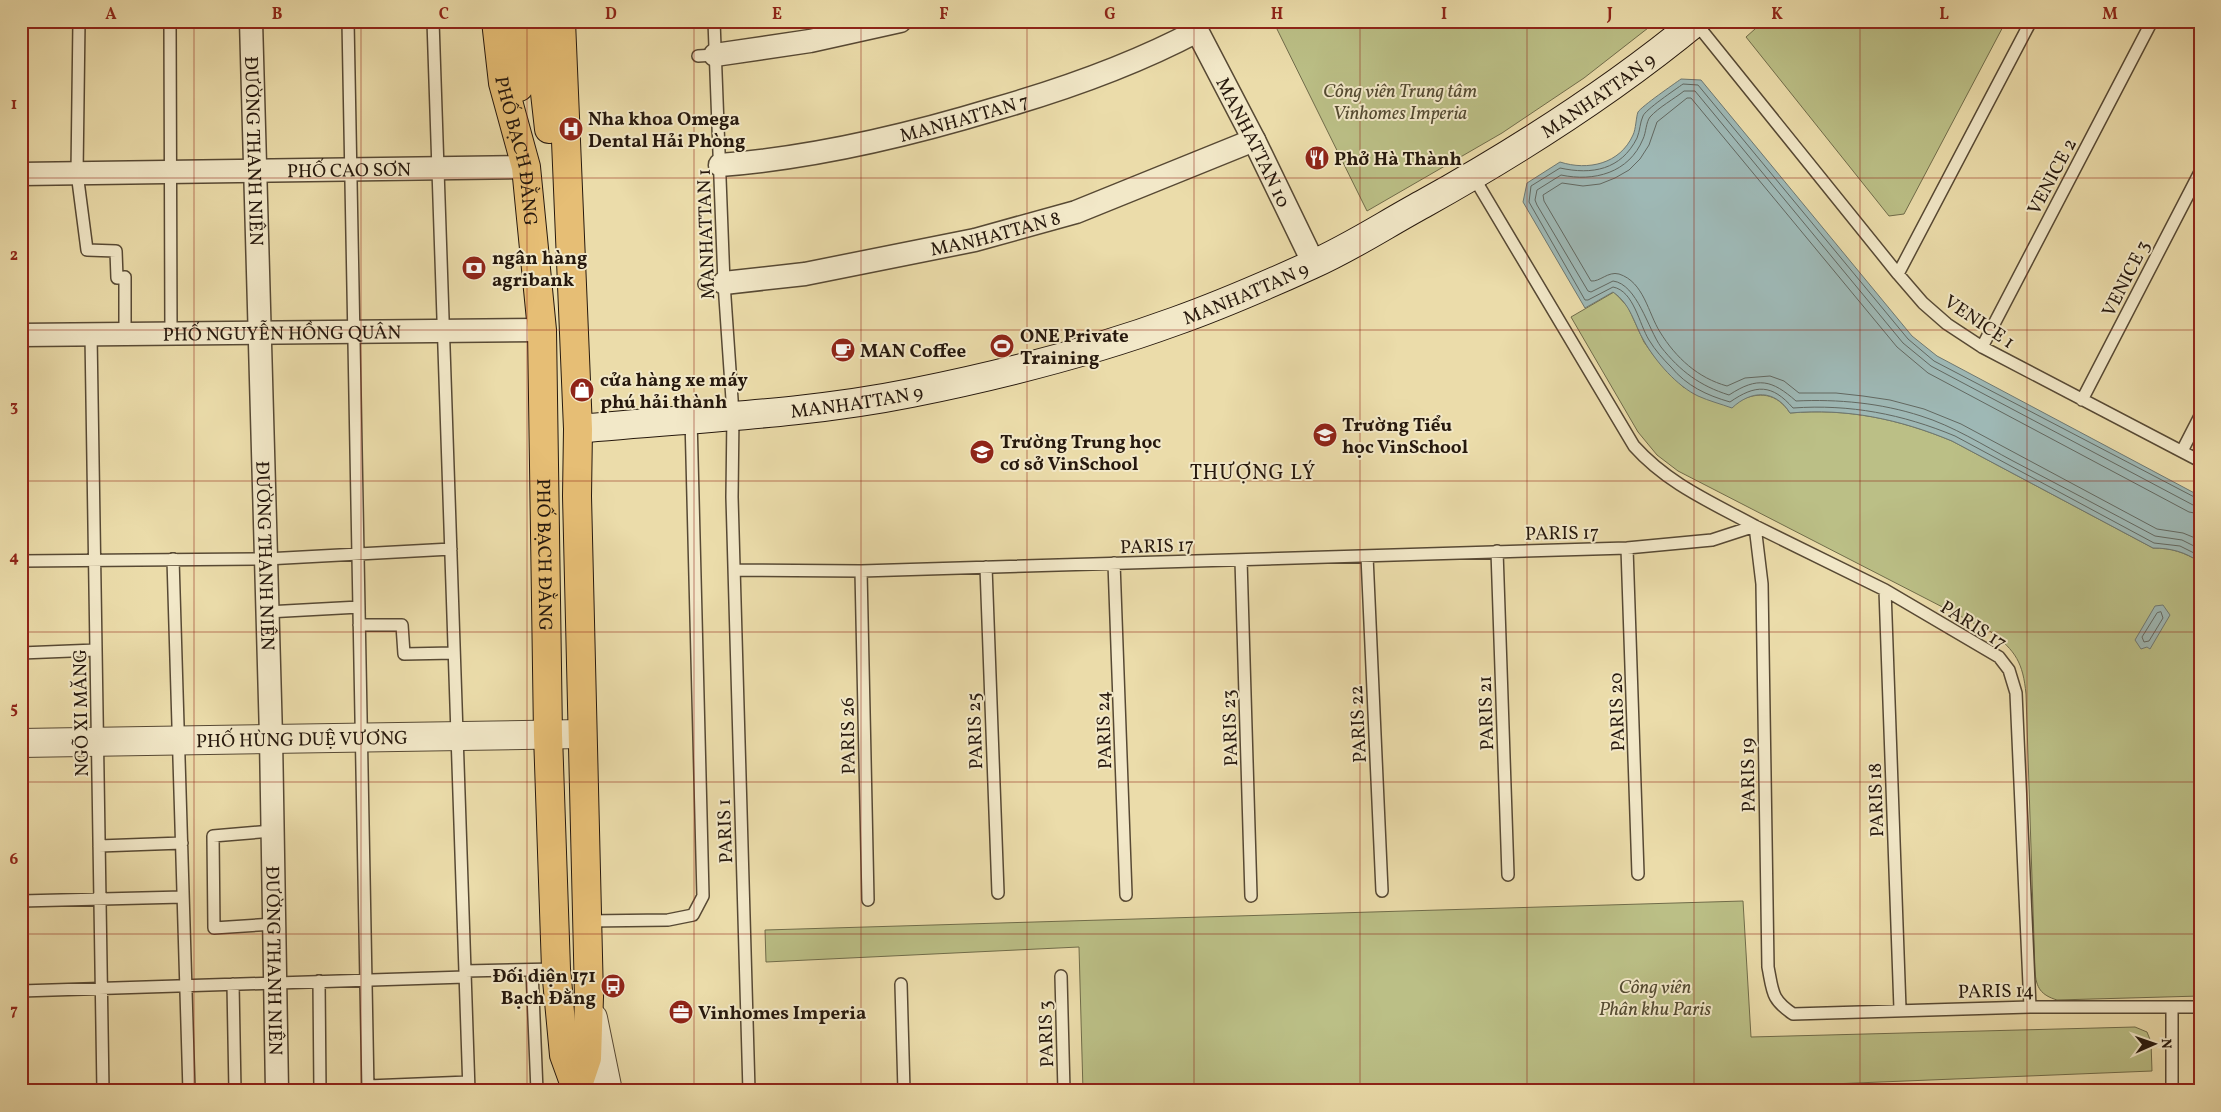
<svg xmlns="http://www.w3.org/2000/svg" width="2221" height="1112" font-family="Vollkorn,serif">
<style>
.green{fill:#bbbf86;stroke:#706c4a}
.water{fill:#9eb8b5;stroke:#6e7872}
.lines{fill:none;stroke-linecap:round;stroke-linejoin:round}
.shore{stroke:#626861;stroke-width:1}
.service-casing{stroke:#574934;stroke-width:14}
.minor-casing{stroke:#574934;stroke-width:25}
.tertiary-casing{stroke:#574934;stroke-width:30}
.secondary-casing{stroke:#26180d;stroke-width:30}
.primary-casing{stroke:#26180d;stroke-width:30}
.service{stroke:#f2e8c8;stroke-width:11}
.minor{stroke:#f2e8c8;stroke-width:22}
.tertiary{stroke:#f2e8c8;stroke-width:28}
.secondary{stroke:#f2e8c8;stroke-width:28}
.primary{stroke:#e6be75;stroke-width:28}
.grid{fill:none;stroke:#8f2418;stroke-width:1;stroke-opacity:0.55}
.labels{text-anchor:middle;stroke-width:4;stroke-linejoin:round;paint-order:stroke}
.park-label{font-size:19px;font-style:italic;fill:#534a31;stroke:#f2e8c8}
.street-label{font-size:19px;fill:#26180d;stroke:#f2e8c8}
.poi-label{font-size:19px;font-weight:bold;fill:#26180d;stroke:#f2e8c8;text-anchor:start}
.quarter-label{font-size:21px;letter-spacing:1px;fill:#26180d;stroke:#f2e8c8}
.neatline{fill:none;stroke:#8f2418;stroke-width:2}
.grid-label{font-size:16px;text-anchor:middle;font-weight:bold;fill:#8f2418}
</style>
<rect width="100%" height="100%" fill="#ebdcaa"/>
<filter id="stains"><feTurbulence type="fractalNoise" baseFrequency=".004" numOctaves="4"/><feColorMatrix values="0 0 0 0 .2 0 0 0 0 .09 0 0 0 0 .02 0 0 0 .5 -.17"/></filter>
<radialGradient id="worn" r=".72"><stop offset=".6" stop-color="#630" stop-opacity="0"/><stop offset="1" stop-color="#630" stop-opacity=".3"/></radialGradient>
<path class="green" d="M 1273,21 L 1657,21 L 1584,78 L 1502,133 L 1367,211 Z
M 1764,21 L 2006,21 L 1904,214 L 1889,216 L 1746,37 Z
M 1614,292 L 1628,307 L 1644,342 L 1654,356 L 1683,387 L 1739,401 C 1759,391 1777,393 1790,413 C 1847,408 1899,419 1952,441 L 2153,548 C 2171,548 2184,552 2200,562 L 2200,996 L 2057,1000 C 2041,995 2036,988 2035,971 L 2026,694 C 2023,663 2016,651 1991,632 L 1678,471 L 1657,455 L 1638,432 L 1571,317 Z
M 1743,901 L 1751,1037 L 2135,1027 L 2147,1032 L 2151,1042 L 2152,1071 L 1659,1091 L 1083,1091 L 1079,947 L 766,962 L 765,930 Z"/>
<path class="water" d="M 1681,79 L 1701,80 L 1912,336 L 1937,356 L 2200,496 L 2200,562 C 2185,552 2171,548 2153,548 L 1952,441 C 1899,419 1847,408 1790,413 C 1775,389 1751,390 1732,408 C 1721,404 1709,401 1698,396 C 1677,386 1656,362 1644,341 C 1634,324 1631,304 1613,292 L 1585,308 L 1523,202 L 1527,183 L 1560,162 C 1588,171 1620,164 1633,135 C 1636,129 1636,117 1638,112 C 1642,106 1674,84 1681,79 Z
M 2163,605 L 2170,615 L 2150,649 L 2147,647 L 2141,649 L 2135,640 L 2155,606 Z"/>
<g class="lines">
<path class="shore" d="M 2200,500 L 1934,361 L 1908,339 L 1698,85 L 1683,84 C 1676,89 1645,110 1643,116 C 1640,122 1640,131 1637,138 C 1621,170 1592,175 1560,168 L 1531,186 L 1529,202 L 1585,300 L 1588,300 L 1613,287 C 1634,291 1639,324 1649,340 C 1655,350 1663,359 1671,367 C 1687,386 1706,395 1730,402 C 1756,384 1772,384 1793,408 C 1850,404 1902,414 1955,436 L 2154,543 L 2180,546 L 2200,556
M 2200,507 L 2193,505 L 1931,366 L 1903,343 L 1695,91 L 1684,91 C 1674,99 1659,107 1650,117 C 1646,122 1646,133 1643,139 C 1629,173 1594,182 1561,175 L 1537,190 L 1535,200 L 1537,205 L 1588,291 L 1591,292 L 1613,281 C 1637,284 1648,329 1661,347 C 1680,371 1700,386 1729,395 C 1758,376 1772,380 1796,401 C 1838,399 1881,403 1921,416 C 1953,426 1983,445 2013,461 C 2061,486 2108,511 2155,536 L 2182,540 L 2200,549
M 2200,514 L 2189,512 L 1928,373 L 1897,347 L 1691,98 L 1687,98 L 1657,122 L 1649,145 L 1640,159 L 1629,170 L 1615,178 L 1600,184 L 1583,186 L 1562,183 L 1543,195 L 1544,201 L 1591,281 C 1600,282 1608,271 1619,274 C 1644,282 1648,313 1660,332 C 1676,358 1698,378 1727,386 L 1745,378 L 1770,376 L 1784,381 L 1799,393 L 1836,393 L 1863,396 L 1890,400 L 1924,409 L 1961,424 L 2157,529 L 2183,533 L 2200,540
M 2161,612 L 2163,618 L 2149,641 L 2144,642 L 2142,637 L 2157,613 Z"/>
<defs>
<path id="service" d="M 79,21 L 77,173 L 87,250 L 116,251 L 117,278 L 125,277 L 125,334
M 170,21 L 171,334
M 348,21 L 368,1091
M 433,21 L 469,1091
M 714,21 L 724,283 L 733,414 L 732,497 L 749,1091
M 2031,21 L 1898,274 L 1923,303 L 1947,324 L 1982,347 L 2200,461
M 1695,22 L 1898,274
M 698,56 L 715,55
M 1473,176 L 1634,446 C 1668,484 1711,502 1755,526 L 1762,584 L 1768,967 C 1773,992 1771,999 1793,1014 L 2030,1007 L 2200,1007
M 704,284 L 724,283
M 91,335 L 103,1091
M 1982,347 L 2152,21
M 2082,400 L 2200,172
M 2182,451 L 2200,416
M 1627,548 L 1638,874
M 1497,551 L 1508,875
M 1367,556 L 1382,891
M 173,559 L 189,1091
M 1241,560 L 1251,896
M 21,561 L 266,559 L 451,549
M 1114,563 L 1126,895
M 986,567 L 998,893
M 735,570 L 861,571 L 1627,548 L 1712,540 L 1755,526 L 1885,590 L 1999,657 L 2009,670 L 2016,693 L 2030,1007
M 861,571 L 868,900
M 1885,590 L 1900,1009
M 267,612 L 359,607
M 359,625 L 402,625 L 404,654 L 454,653
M 21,653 L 96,650
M 272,831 L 213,836 L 214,928 L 274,924
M 99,846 L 182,843
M 21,901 L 183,897
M 587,921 L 668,920 L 693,915 L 703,896 L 691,418
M 532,970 L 537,1091
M 465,971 L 556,969
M 1061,976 L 1064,1091
M 319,981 L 320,1091
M 233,984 L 235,1091
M 901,984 L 904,1091
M 21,991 L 465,977
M 2172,1008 L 2172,1091
M 368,1086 L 468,1082"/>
<g id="minor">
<path id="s1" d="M 251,21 L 271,737 L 277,1091"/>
<path id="s2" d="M 1192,21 L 1254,140 L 1314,264"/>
<path d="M 715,55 L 810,41 L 900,21"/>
<path id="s3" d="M 720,165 C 813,158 906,136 995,109 C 1065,89 1133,65 1197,31"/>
<path id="s4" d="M 21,174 L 526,167"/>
<path id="s5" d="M 724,283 L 805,274 L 975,240 L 1076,212 L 1254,140"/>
<path id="s6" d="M 21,335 L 542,330"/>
</g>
<g id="tertiary">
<path id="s7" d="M 21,743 L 582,734"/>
<path d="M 593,1018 L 608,1091"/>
</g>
<g id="secondary">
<path id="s8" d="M 578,429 C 689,418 802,415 911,393 C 1001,375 1091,352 1176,321 C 1221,305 1267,285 1311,265 C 1350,248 1386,224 1423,204 C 1520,150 1611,92 1697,21"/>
</g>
<g id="primary">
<path id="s9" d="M 496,21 L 503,83 L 526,167 L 542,330 L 548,735 L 556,969 L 564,1055 L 577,1091"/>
<path d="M 518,21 L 519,87"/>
<path d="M 537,21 L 549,129"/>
<path d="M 561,21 L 578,429 L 577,496 L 589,997 L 587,1058 L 577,1088"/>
</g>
</defs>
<use href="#service" class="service-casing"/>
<use href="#minor" class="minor-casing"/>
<use href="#tertiary" class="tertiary-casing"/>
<use href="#secondary" class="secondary-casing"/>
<use href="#primary" class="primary-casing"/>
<use href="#service" class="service"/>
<use href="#minor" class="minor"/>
<use href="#tertiary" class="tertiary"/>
<use href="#secondary" class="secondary"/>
<use href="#primary" class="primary"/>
</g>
<path class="grid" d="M 194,21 L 194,1091M 361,21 L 361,1091M 527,21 L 527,1091M 694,21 L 694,1091M 861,21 L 861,1091M 1027,21 L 1027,1091M 1194,21 L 1194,1091M 1360,21 L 1360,1091M 1527,21 L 1527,1091M 1694,21 L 1694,1091M 1860,21 L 1860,1091M 2027,21 L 2027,1091M 21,178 L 2200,178M 21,330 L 2200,330M 21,481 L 2200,481M 21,632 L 2200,632M 21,782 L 2200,782M 21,934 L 2200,934"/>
<defs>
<symbol id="hospital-disc" viewBox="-11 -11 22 22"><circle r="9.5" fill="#8f2418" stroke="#f2e8c8"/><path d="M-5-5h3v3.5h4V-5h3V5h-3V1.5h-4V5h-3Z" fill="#fff"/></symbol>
<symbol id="restaurant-disc" viewBox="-11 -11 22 22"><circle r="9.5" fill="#8f2418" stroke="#f2e8c8"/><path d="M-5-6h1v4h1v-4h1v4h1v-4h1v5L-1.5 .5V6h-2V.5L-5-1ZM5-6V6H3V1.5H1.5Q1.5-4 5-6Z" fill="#fff"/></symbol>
<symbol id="bank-disc" viewBox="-11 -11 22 22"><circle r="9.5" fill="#8f2418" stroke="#f2e8c8"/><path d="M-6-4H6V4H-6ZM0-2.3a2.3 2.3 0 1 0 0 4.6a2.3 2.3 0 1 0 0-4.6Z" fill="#fff"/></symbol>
<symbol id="stadium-disc" viewBox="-11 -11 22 22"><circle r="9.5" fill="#8f2418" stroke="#f2e8c8"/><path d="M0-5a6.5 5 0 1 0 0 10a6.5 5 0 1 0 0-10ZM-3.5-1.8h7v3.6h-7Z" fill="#fff"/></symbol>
<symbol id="cafe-disc" viewBox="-11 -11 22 22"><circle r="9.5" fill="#8f2418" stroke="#f2e8c8"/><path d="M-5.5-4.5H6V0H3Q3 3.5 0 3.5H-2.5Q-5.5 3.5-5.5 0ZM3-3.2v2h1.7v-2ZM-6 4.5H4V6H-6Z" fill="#fff"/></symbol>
<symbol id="shop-disc" viewBox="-11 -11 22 22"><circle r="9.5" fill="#8f2418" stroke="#f2e8c8"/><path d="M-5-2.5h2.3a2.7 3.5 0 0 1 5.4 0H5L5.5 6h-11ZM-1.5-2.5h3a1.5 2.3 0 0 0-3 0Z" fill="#fff"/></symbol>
<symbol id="school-disc" viewBox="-11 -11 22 22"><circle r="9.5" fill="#8f2418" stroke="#f2e8c8"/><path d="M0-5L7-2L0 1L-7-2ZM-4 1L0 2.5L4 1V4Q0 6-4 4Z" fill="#fff"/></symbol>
<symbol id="bus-disc" viewBox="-11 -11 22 22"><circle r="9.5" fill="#8f2418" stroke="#f2e8c8"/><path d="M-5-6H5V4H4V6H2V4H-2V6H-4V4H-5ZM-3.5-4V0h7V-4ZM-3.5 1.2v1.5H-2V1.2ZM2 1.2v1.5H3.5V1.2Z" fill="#fff"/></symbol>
<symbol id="office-disc" viewBox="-11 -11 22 22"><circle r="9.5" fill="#8f2418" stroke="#f2e8c8"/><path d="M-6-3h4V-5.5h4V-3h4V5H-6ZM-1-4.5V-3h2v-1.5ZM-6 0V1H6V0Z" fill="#fff"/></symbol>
</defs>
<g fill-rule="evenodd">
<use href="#hospital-disc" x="557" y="115" width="28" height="28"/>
<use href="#restaurant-disc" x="1303" y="144" width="28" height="28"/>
<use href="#bank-disc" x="460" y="254" width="28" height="28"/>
<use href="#stadium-disc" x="988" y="332" width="28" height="28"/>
<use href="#cafe-disc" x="829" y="336" width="28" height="28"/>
<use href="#shop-disc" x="568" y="376" width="28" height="28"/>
<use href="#school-disc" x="1311" y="421" width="28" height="28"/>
<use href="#school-disc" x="968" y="438" width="28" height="28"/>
<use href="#bus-disc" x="599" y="972" width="28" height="28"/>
<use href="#office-disc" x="667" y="998" width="28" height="28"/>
</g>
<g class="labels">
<g class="park-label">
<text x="1400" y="97">Công viên Trung tâm<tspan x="1400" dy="22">Vinhomes Imperia</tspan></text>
<text x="1655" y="993">Công viên<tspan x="1655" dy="22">Phân khu Paris</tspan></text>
</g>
<g class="street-label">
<text dy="7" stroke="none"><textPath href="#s8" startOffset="1090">MANHATTAN 9</textPath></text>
<text dy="7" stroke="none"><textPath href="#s3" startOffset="249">MANHATTAN 7</textPath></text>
<text dy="7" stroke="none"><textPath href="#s2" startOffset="136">MANHATTAN 10</textPath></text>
<text dy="7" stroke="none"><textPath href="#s1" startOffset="130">ĐƯỜNG THANH NIÊN</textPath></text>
<text dy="7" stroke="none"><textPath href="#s9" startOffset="132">PHỐ BẠCH ĐẰNG</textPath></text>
<text dy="7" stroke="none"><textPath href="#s4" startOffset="328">PHỐ CAO SƠN</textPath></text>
<text transform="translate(2051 176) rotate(-62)" y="7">VENICE 2</text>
<text dy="7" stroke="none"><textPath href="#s5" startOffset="276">MANHATTAN 8</textPath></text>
<text transform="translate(705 234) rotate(-92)" y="7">MANHATTAN 1</text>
<text transform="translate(2125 278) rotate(-63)" y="7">VENICE 3</text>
<text dy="7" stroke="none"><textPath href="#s8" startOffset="685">MANHATTAN 9</textPath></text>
<text transform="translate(1980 321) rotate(34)" y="7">VENICE 1</text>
<text dy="7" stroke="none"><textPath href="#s6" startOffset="261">PHỐ NGUYỄN HỒNG QUÂN</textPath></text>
<text dy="7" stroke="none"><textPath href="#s8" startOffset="280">MANHATTAN 9</textPath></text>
<text transform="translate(1562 532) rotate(-1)" y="7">PARIS 17</text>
<text transform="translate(1157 545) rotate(-2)" y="7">PARIS 17</text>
<text dy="7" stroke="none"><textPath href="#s9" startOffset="538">PHỐ BẠCH ĐẰNG</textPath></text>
<text dy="7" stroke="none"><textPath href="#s1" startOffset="535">ĐƯỜNG THANH NIÊN</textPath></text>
<text transform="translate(1974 624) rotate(32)" y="7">PARIS 17</text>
<text transform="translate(1616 712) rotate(-92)" y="7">PARIS 20</text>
<text transform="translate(80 713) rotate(-91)" y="7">NGÕ XI MĂNG</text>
<text transform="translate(1485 713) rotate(-92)" y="7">PARIS 21</text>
<text transform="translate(1357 724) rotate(-93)" y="7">PARIS 22</text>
<text transform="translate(1229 728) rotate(-92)" y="7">PARIS 23</text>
<text transform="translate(1103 730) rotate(-92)" y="7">PARIS 24</text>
<text transform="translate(974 731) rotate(-92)" y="7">PARIS 25</text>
<text transform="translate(847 736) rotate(-91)" y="7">PARIS 26</text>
<text dy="7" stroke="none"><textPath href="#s7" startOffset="281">PHỐ HÙNG DUỆ VƯƠNG</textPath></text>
<text transform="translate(1747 775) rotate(-91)" y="7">PARIS 19</text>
<text transform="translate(1875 800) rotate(-92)" y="7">PARIS 18</text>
<text transform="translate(724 831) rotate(-92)" y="7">PARIS 1</text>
<text dy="7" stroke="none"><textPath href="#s1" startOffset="940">ĐƯỜNG THANH NIÊN</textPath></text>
<text transform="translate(1996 990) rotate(-1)" y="7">PARIS 14</text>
<text transform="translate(1045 1034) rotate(-92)" y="7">PARIS 3</text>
</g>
<g class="poi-label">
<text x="588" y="125">Nha khoa Omega<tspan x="588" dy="22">Dental Hải Phòng</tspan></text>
<text x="1334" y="165">Phở Hà Thành</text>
<text x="492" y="264">ngân hàng<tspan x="492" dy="22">agribank</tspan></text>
<text x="1020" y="342">ONE Private<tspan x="1020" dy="22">Training</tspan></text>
<text x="860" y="357">MAN Coffee</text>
<text x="600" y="386">cửa hàng xe máy<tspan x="600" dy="22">phú hải thành</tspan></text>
<text x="1342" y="431">Trường Tiểu<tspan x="1342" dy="22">học VinSchool</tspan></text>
<text x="1000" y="448">Trường Trung học<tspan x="1000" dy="22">cơ sở VinSchool</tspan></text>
<text x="596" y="982" text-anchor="end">Đối diện 171<tspan x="596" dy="22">Bạch Đằng</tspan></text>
<text x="698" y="1019">Vinhomes Imperia</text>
</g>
<g class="quarter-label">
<text x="1253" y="479">THƯỢNG LÝ</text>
</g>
</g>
<rect width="2221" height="1112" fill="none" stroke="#ebdcaa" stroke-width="55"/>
<g transform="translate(2154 1044) rotate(88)" stroke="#f2e8c8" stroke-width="4" paint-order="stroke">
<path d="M0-4L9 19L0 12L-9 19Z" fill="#26180d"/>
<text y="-8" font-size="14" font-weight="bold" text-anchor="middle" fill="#26180d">N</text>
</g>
<rect x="28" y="28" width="2166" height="1056" class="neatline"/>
<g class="grid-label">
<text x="111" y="19">A</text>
<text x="277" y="19">B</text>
<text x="444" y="19">C</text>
<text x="611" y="19">D</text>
<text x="777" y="19">E</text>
<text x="944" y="19">F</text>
<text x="1110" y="19">G</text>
<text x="1277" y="19">H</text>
<text x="1444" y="19">I</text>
<text x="1610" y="19">J</text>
<text x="1777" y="19">K</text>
<text x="1944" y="19">L</text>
<text x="2110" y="19">M</text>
<text x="14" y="109">1</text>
<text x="14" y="260">2</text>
<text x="14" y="411">3</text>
<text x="14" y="562">4</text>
<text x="14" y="713">5</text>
<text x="14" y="864">6</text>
<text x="14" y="1015">7</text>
</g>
<rect width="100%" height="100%" filter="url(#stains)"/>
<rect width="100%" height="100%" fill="url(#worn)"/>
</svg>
